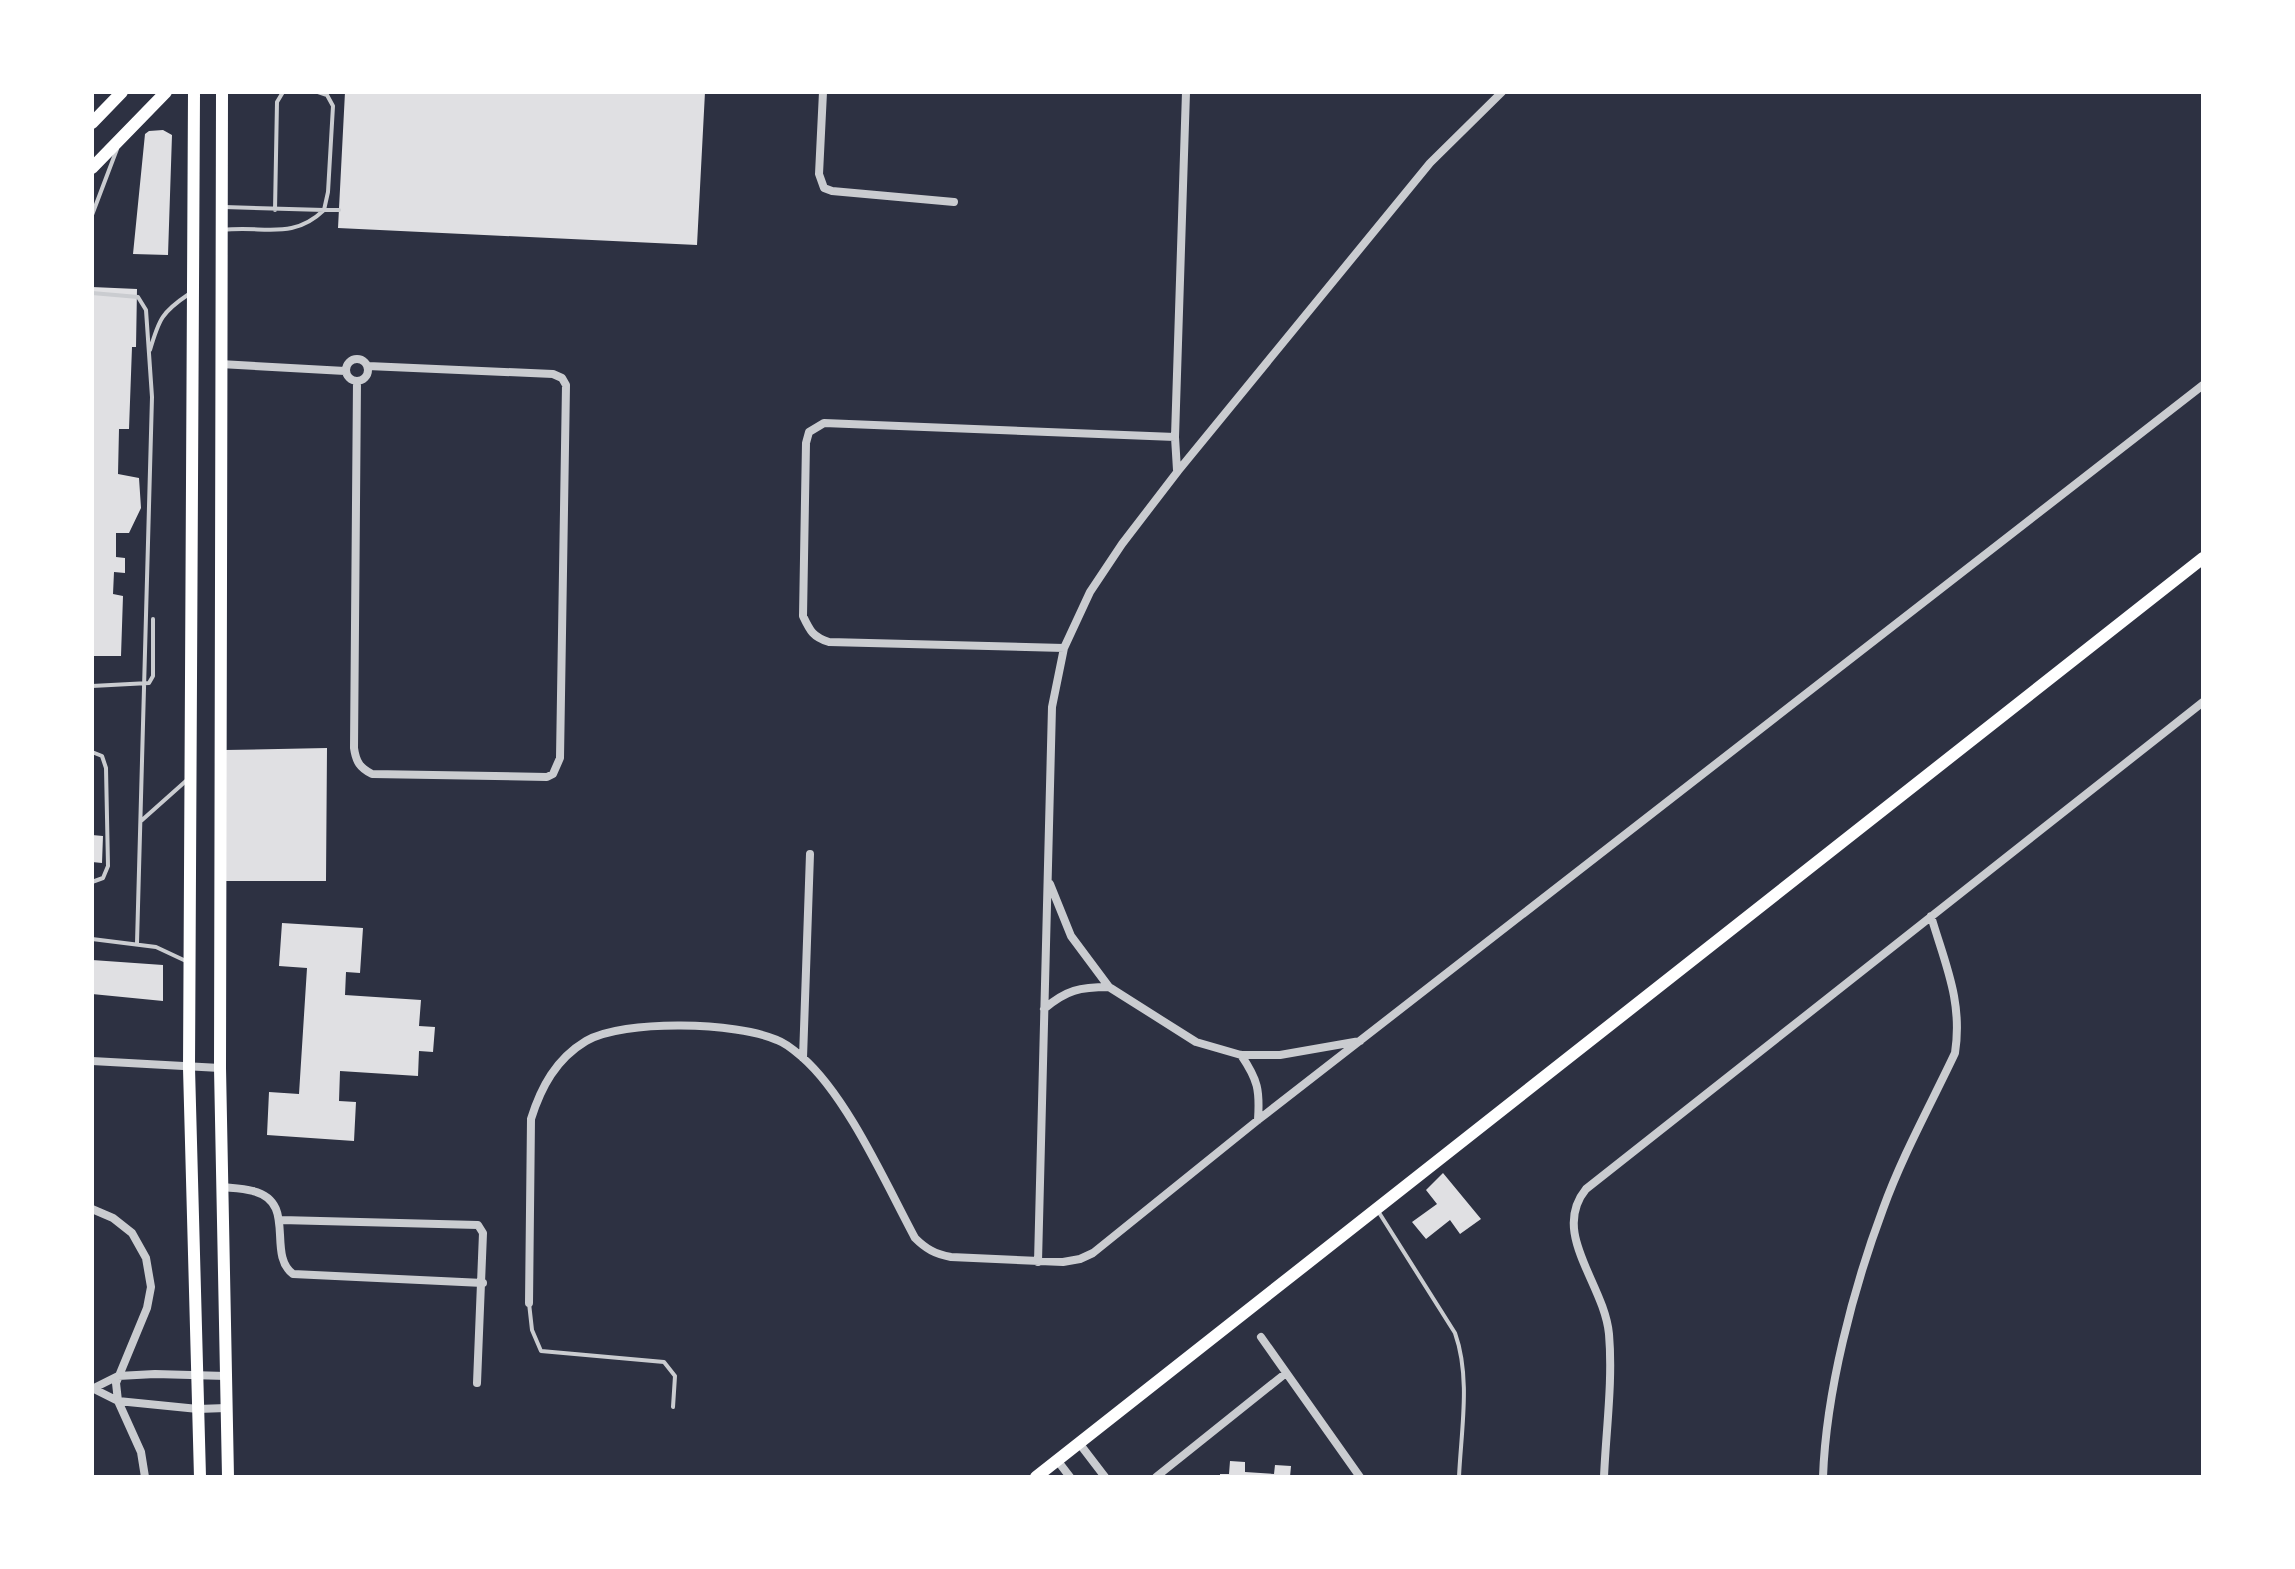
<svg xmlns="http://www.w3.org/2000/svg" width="2295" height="1569" font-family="'DM Sans',sans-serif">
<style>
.building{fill:#e0e0e3}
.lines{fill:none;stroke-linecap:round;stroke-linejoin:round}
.service{stroke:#caccd0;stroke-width:4}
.minor{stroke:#caccd0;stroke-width:8}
.secondary{stroke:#fff;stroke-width:12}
</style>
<rect width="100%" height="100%" fill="#2d3142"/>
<path class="building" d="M 345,92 L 705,92 L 697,245 L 338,228 Z
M 163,130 L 172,135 L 168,255 L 133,254 L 145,134 L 149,131 Z
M 92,287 L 137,289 L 136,347 L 132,347 L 129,429 L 119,429 L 118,474 L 139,478 L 141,508 L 129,533 L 116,533 L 116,557 L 125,558 L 125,573 L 114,572 L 113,594 L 123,596 L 121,656 L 92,656 Z
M 327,748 L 326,881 L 226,881 L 225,750 Z
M 92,835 L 103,836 L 102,863 L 92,862 Z
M 282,923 L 363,928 L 360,973 L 346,972 L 345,995 L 421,1000 L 419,1026 L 435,1027 L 433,1052 L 419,1051 L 418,1076 L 340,1071 L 339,1101 L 356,1102 L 354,1141 L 267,1135 L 269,1092 L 299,1094 L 307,968 L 279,966 Z
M 92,960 L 163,965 L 163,1001 L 92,994 Z
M 1443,1173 L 1481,1219 L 1460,1234 L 1450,1220 L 1426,1239 L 1412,1222 L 1437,1204 L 1426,1190 Z
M 1230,1461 L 1245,1462 L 1245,1472 L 1274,1474 L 1275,1465 L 1291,1466 L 1290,1477 L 1220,1477 L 1220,1474 L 1229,1474 Z"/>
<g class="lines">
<path class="service" d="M 224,207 L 324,210 L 328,192 L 333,106 L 327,95 L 318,92
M 275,210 L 277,102 L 283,92
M 92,215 L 117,149
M 223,230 C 263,225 292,241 324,210 L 339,210
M 92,293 L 138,297 L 146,310 L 152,397 L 137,943
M 150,350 C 159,319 162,312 189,294
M 92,686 L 149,683 L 153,676 L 153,619
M 92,752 L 102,756 L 106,768 L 108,866 L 103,878 L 92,882
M 141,821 L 187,780
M 92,939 L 156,947 L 188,962
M 1378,1211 L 1455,1333 C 1471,1378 1461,1431 1459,1477
M 529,1303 L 532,1330 L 541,1351 L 664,1362 L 675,1376 L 673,1407"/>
<path class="minor" d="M 823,92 L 819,174 L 824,188 L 832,191 L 954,202
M346 370a11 11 0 1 1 22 0a11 11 0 1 1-22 0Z
M 220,364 L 345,371
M 357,381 L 354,748 C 356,762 360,768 372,774 L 547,777 L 553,774 L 560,758 L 566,385 L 562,378 L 553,374 L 368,366
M 1177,470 L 1175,437 L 1186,92
M 1064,648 L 829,642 C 813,637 810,631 803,616 L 806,443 L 809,432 L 824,423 L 1175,437
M 1050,884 L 1071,936 L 1109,987 L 1196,1042 L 1241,1055 L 1280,1055 L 1360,1041
M 1044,1009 C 1066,990 1080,987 1109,987
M 1241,1055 C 1258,1080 1260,1090 1258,1120
M 803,1058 L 810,854
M 92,1061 L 220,1068
M 222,1187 C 232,1188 243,1188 253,1191 C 298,1202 266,1254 293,1274 L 483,1283
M 92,1209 L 113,1218 L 132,1233 L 146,1258 L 151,1287 L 147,1308 L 116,1383 L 118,1401 L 141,1452 L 145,1477
M 281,1220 L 478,1225 L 483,1233 L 477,1383
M 1038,1262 L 1052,707 L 1064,648 L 1090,592 L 1122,544 L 1178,471 L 1430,163 L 1502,92
M 529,1303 L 531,1119 C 541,1087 556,1059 586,1041 C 624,1019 737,1022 777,1040 C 786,1043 795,1051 802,1057 C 847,1096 886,1184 915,1238 C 926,1249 935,1254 951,1257 L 1063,1262 L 1080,1259 L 1093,1253 L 1258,1120 L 2203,385
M 1261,1337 L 1360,1477
M 92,1388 L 118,1401 L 198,1409 L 226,1408
M 94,1388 L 118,1376 L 155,1374 L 226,1376
M 1079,1443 L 1105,1477
M 1057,1460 L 1070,1477
M 1156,1477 L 1286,1373
M 1604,1477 C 1606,1430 1613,1381 1609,1334 C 1604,1283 1550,1233 1586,1189 L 2203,702
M 1823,1477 C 1826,1392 1853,1289 1883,1209 C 1902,1156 1931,1104 1955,1053 C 1963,1001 1945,964 1931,916"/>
<path class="secondary" d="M 194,92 L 189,1068 L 200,1477
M 222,92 L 220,1068 L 228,1477
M 92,123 L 122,92
M 92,168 L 166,92
M 1036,1477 L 2203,558"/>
</g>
<rect width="2295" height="1569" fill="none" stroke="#ffffff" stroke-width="188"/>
</svg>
